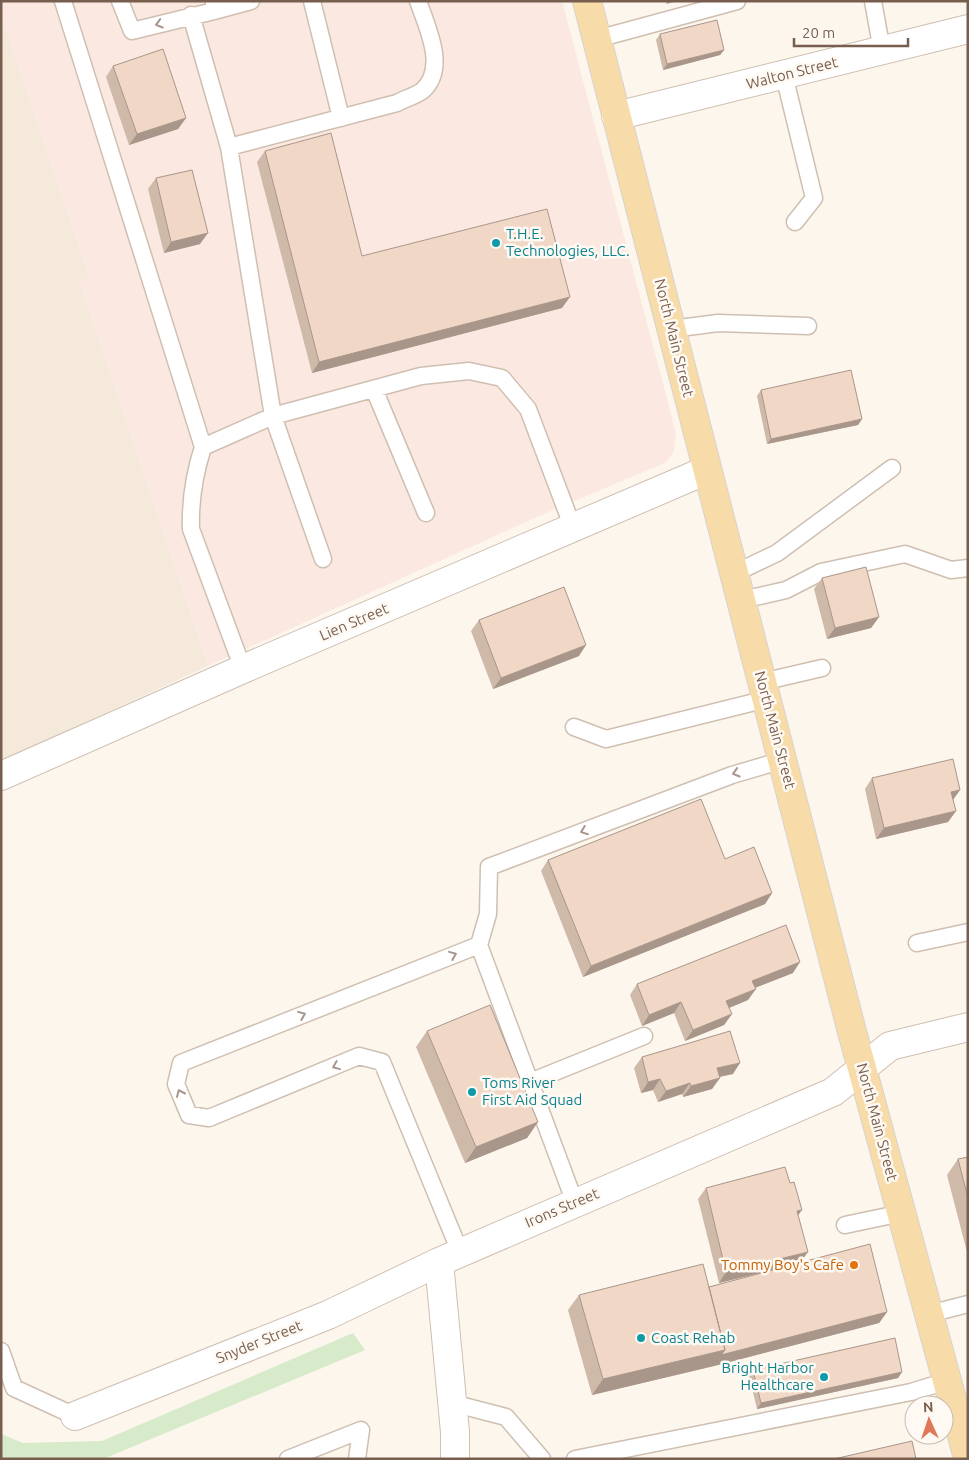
<svg xmlns="http://www.w3.org/2000/svg" width="969" height="1460" font-family="Ubuntu,sans-serif">
<style>
.residential{fill:#f4e9db}
.commercial{fill:#fbe9e1}
.green{fill:#d7eaca}
.lines{fill:none;stroke-linecap:round;stroke-linejoin:round}
.lane-casing{stroke:#cfbfb1;stroke-width:19}
.street-casing{stroke:#cfbfb1;stroke-width:30}
.primary-casing{stroke:#d9d2ce;stroke-width:30}
.lane{stroke:#fff;stroke-width:16}
.street{stroke:#fff;stroke-width:28}
.primary{stroke:#f7dba9;stroke-width:28}
.wall{fill:#cfb9a9}
.shaded-wall{fill:#a9968a}
.building{fill:#f1d7c5;stroke:#a9968a}
.oneway{stroke:#a7968d}
.culture-dot{fill:#0f9aa8;stroke:#fefaf3;stroke-width:2}
.food-dot{fill:#e8710a;stroke:#fefaf3;stroke-width:2}
.labels{text-anchor:middle;stroke-width:5;stroke-linejoin:round;paint-order:stroke}
.street-label{font-size:15px;fill:#785e4f;stroke:#fefaf3}
.culture-label{font-size:15px;fill:#0d838f;stroke:#fefaf3;text-anchor:start}
.food-label{font-size:15px;fill:#c56008;stroke:#fefaf3;text-anchor:end}
</style>
<rect width="100%" height="100%" fill="#fcf6ed"/>
<path class="residential" d="M 1,16 L 90,279 L 80,283 L 208,666 L 1,761 Z"/>
<path class="commercial" d="M 1,1 L 562,1 L 676,433 L 674,450 L 671,456 L 665,463 L 548,512 L 208,666 L 80,282 L 90,279 L 1,16 Z"/>
<path class="green" d="M 353,1333 L 365,1350 L 103,1459 L 1,1459 L 1,1434 L 23,1443 L 102,1441 Z"/>
<g class="lines">
<defs>
<path id="lane" d="M 63,1 L 203,447 L 273,416 L 421,376 L 469,371 L 502,378 L 528,409 L 573,528
M 120,1 L 132,31 L 214,11 L 214,1
M 312,1 L 341,118
M 873,1 L 882,51
M 214,11 L 251,1
M 191,15 L 229,147 L 273,416 L 323,559
M 597,39 L 737,1
M 784,75 L 814,198 L 795,222
M 229,147 L 397,103 C 404,99 415,96 422,91 C 448,69 427,27 418,1
M 672,329 L 718,323 L 808,326
M 374,389 L 426,513
M 203,447 C 194,475 190,500 191,529 L 243,669
M 735,573 L 777,553 L 892,468
M 742,600 L 786,590 L 821,572 L 905,554 L 951,570 L 968,568
M 762,682 L 822,668
M 574,727 L 606,739 L 767,699
M 917,943 L 968,932
M 530,1082 L 644,1036
M 575,1203 L 479,945 L 488,914 L 489,867 L 732,775 L 783,760
M 845,1225 L 902,1213
M 460,1252 L 382,1062 L 359,1056 L 209,1118 L 189,1115 L 176,1084 L 181,1063 L 479,945
M 929,1314 L 968,1304
M 1,1351 L 14,1388 L 75,1416
M 452,1403 L 506,1417 L 542,1459
M 288,1459 L 361,1430 L 357,1459
M 575,1459 L 911,1392 L 947,1381"/>
<path id="street" d="M 616,116 L 968,29
M 1,776 L 243,669 L 707,470
M 439,1262 L 455,1432 L 455,1459
M 75,1416 L 328,1315 L 439,1262 L 833,1092 L 890,1046 L 968,1027"/>
<path id="primary" d="M 587,1 L 851,1028 L 968,1458"/>
</defs>
<use href="#lane" class="lane-casing"/>
<use href="#street" class="street-casing"/>
<use href="#primary" class="primary-casing"/>
<use href="#lane" class="lane"/>
<use href="#street" class="street"/>
<use href="#primary" class="primary"/>
</g>
<path class="wall" d="M 660,34 L 724,50 L 720,55 L 663,70 L 656,40 Z
M 113,66 L 186,118 L 178,129 L 129,145 L 106,77 Z
M 265,151 L 362,256 L 562,308 L 312,373 L 257,162 Z
M 156,178 L 200,244 L 164,253 L 148,189 Z
M 761,390 L 862,419 L 858,425 L 767,444 L 757,396 Z
M 822,578 L 879,617 L 871,628 L 827,639 L 814,589 Z
M 479,620 L 579,656 L 493,689 L 471,631 Z
M 872,778 L 960,790 L 953,800 L 956,811 L 948,822 L 876,839 L 865,789 Z
M 725,859 L 772,893 L 765,904 L 583,977 L 541,871 L 548,860 Z
M 793,973 L 755,988 L 748,1000 L 729,1008 L 732,1014 L 724,1025 L 685,1041 L 674,1013 L 642,1026 L 630,995 L 637,984 Z
M 427,1031 L 538,1122 L 527,1138 L 465,1163 L 416,1047 Z
M 642,1057 L 733,1074 L 719,1077 L 712,1089 L 683,1097 L 682,1094 L 658,1102 L 653,1090 L 641,1093 L 634,1068 Z
M 968,1157 L 968,1256 L 947,1175 L 958,1159 Z
M 706,1188 L 798,1215 L 800,1263 L 887,1312 L 879,1323 L 714,1366 L 592,1395 L 568,1310 L 579,1295 L 709,1287 L 789,1266 L 719,1283 L 698,1199 Z
M 753,1370 L 902,1372 L 898,1378 L 757,1409 L 749,1376 Z"/>
<path class="shaded-wall" d="M 668,1 L 677,1 L 666,4 Z
M 724,50 L 720,55 L 663,70 L 667,64 Z
M 186,118 L 178,129 L 129,145 L 137,134 Z
M 208,233 L 200,244 L 164,253 L 171,242 Z
M 570,297 L 562,308 L 312,373 L 319,362 Z
M 862,419 L 858,425 L 767,444 L 771,439 Z
M 879,617 L 871,628 L 827,639 L 835,628 Z
M 586,645 L 579,656 L 493,689 L 501,678 Z
M 960,790 L 952,801 L 951,792 Z
M 956,811 L 948,822 L 876,839 L 884,828 Z
M 772,893 L 765,904 L 583,977 L 591,966 Z
M 800,962 L 793,973 L 744,992 L 752,981 Z
M 756,989 L 748,1000 L 719,1012 L 726,1001 Z
M 681,1002 L 674,1013 L 642,1026 L 649,1015 Z
M 732,1014 L 724,1025 L 685,1041 L 693,1030 Z
M 740,1063 L 733,1074 L 709,1079 L 717,1068 Z
M 720,1078 L 712,1089 L 683,1097 L 691,1086 Z
M 660,1079 L 653,1090 L 641,1093 L 648,1082 Z
M 690,1083 L 682,1094 L 658,1102 L 666,1091 Z
M 538,1122 L 527,1138 L 465,1163 L 476,1147 Z
M 802,1210 L 794,1221 L 797,1211 Z
M 808,1252 L 800,1263 L 719,1283 L 726,1272 Z
M 887,1312 L 879,1323 L 714,1366 L 592,1395 L 603,1379 Z
M 902,1372 L 898,1378 L 757,1409 L 761,1403 Z"/>
<path class="building" d="M 717,20 L 724,50 L 667,64 L 660,34 Z
M 163,49 L 186,118 L 137,134 L 113,66 Z
M 331,133 L 362,256 L 547,209 L 570,297 L 319,362 L 265,151 Z
M 192,170 L 208,233 L 171,242 L 156,178 Z
M 851,370 L 862,419 L 771,439 L 761,390 Z
M 866,567 L 879,617 L 835,628 L 822,578 Z
M 564,587 L 586,645 L 501,678 L 479,620 Z
M 953,759 L 960,790 L 951,792 L 956,811 L 884,828 L 872,778 Z
M 701,799 L 725,859 L 754,847 L 772,893 L 591,966 L 548,860 Z
M 786,925 L 800,962 L 752,981 L 756,989 L 726,1001 L 732,1014 L 693,1030 L 681,1002 L 649,1015 L 637,984 Z
M 490,1005 L 538,1122 L 476,1147 L 427,1031 Z
M 730,1031 L 740,1063 L 717,1068 L 720,1078 L 691,1086 L 690,1083 L 666,1091 L 660,1079 L 648,1082 L 642,1057 Z
M 968,1157 L 968,1198 L 958,1159 Z
M 785,1167 L 790,1183 L 794,1182 L 802,1210 L 797,1211 L 808,1252 L 726,1272 L 706,1188 Z
M 870,1244 L 887,1312 L 721,1355 L 725,1350 L 709,1287 Z
M 703,1264 L 725,1350 L 603,1379 L 579,1295 Z
M 895,1338 L 902,1372 L 761,1403 L 753,1370 Z
M 912,1441 L 916,1459 L 834,1459 Z"/>
<defs><path id="oneway-chevron" d="M-2-3.5L2.5 0L-2 3.5" fill="none" stroke-width="1.6" stroke-linecap="round" stroke-linejoin="round" transform="scale(1.25)"/></defs>
<g class="oneway">
<use href="#oneway-chevron" transform="translate(159 24) rotate(164)"/>
<use href="#oneway-chevron" transform="translate(736 773) rotate(163)"/>
<use href="#oneway-chevron" transform="translate(584 831) rotate(159)"/>
<use href="#oneway-chevron" transform="translate(453 955) rotate(-22)"/>
<use href="#oneway-chevron" transform="translate(302 1015) rotate(-22)"/>
<use href="#oneway-chevron" transform="translate(336 1066) rotate(158)"/>
<use href="#oneway-chevron" transform="translate(180 1093) rotate(-114)"/>
</g>
<g class="culture-dot">
<circle cx="496" cy="243" r="5"/>
<circle cx="472" cy="1092" r="5"/>
<circle cx="641" cy="1338" r="5"/>
<circle cx="824" cy="1377" r="5"/>
</g>
<circle class="food-dot" cx="854" cy="1265" r="5"/>
<g class="labels">
<g class="street-label">
<text transform="translate(792 73) rotate(-14)" y="5">Walton Street</text>
<text transform="translate(674 338) rotate(76)" y="5">North Main Street</text>
<text transform="translate(354 622) rotate(-23)" y="5">Lien Street</text>
<text transform="translate(775 730) rotate(75)" y="5">North Main Street</text>
<text transform="translate(877 1122) rotate(75)" y="5">North Main Street</text>
<text transform="translate(562 1208) rotate(-23)" y="5">Irons Street</text>
<text transform="translate(259 1342) rotate(-22)" y="5">Snyder Street</text>
</g>
<g class="culture-label">
<text x="506" y="239">T.H.E.<tspan x="506" dy="17">Technologies, LLC.</tspan></text>
<text x="482" y="1088">Toms River<tspan x="482" dy="17">First Aid Squad</tspan></text>
<text x="651" y="1343">Coast Rehab</text>
<text x="814" y="1373" text-anchor="end">Bright Harbor<tspan x="814" dy="17">Healthcare</tspan></text>
</g>
<g class="food-label">
<text x="844" y="1270">Tommy Boy's Cafe</text>
</g>
</g>
<rect width="969" height="1460" fill="none" stroke="#785e4f" stroke-width="5"/>
<g transform="translate(929 1420) rotate(357)"><circle r="24" fill="#fefaf3" stroke="#c8bcb1"/>
<path d="M0-4L9 19L0 12L-9 19Z" fill="#df7858"/>
<text y="-8" font-size="14" font-weight="bold" text-anchor="middle" fill="#785e4f">N</text>
</g>
<path d="M794 38v8h114v-8" fill="none" stroke="#785e4f" stroke-width="2.5"/>
<text x="802" y="38" font-size="15" fill="#785e4f" stroke="#fefaf3" stroke-width="4" paint-order="stroke">20 m</text>
</svg>
